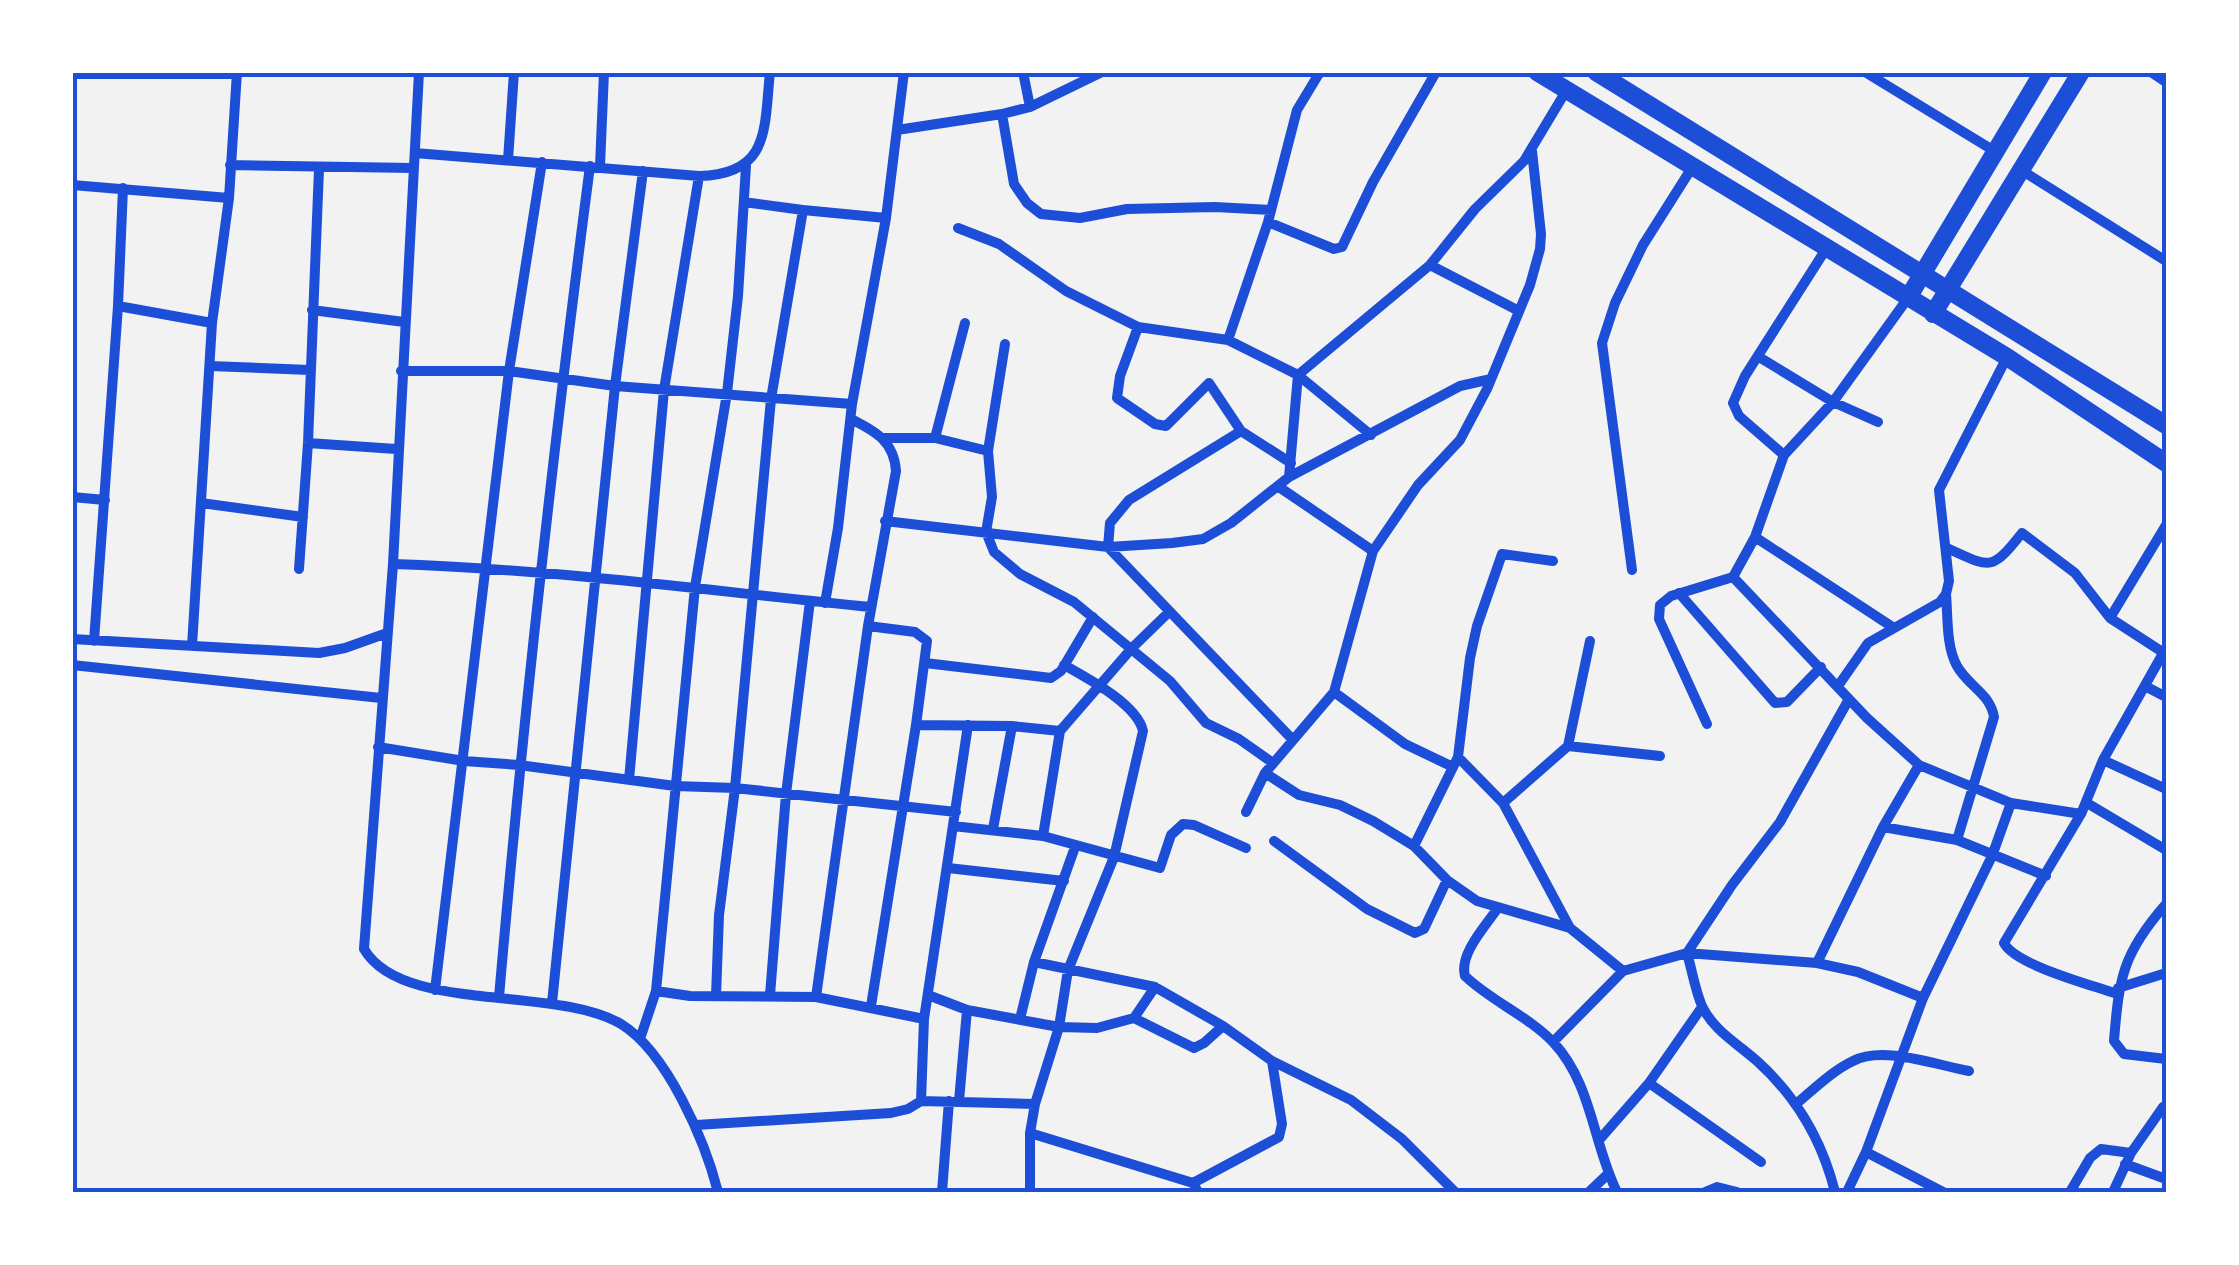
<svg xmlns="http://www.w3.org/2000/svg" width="2239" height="1265" font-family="Roboto,sans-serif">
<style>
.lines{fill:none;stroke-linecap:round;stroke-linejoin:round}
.minor{stroke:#1d4ed8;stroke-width:10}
.secondary{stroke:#1d4ed8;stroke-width:18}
.neatline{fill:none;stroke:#1d4ed8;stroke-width:4}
</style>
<rect width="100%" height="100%" fill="#f2f2f2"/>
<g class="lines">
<path class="minor" d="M 419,72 L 393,564 L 364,949 C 402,1014 555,985 621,1024 C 667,1052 705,1141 718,1192
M 1023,72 L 1030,107
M 1865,72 L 1996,152
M 2151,72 L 2166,82
M 72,74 L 237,74
M 1002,114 L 1014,184 L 1027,203 L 1041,214 L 1080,218 L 1127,209 L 1215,207 L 1271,210
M 897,130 L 1002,114 L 1030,107 L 1102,72
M 415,153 L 699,176 C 770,174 764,130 770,72
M 508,160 L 514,72
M 230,165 L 413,168
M 600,166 L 604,72
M 2021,170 L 2166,261
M 72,185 L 229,198
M 744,202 L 803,210
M 1268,222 L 1334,249 L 1342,247 L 1373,182 L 1436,72
M 958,228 L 999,244 L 1066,291 L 1138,327 L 1228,340 L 1298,375 L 1371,435
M 1430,265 L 1519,311
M 118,306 L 212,323
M 312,310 L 404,322
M 965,323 L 935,438 L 988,451
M 1138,327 L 1120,376 L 1117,398 L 1155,424 L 1166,426 L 1209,383 L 1241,431 L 1291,463
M 1228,340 L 1268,222 L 1297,110 L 1320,72
M 1005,344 L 988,451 L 992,497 L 986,532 L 994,552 L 1020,574 L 1074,602 L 1170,681 L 1206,723 L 1239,739 L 1273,763
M 1759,357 L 1833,402 L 1878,422
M 210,366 L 310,370
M 401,371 L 509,371 L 615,386 L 852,404
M 851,419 C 875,431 894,441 896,471 L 868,626 L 915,632 L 927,641 L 916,725
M 1241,431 L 1129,500 L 1110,523 L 1108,547 L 1292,739
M 883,438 L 935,438
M 308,443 L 396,449
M 1784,455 L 1739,416 L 1733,403 L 1745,376 L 1826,249
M 1289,477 L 1460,386 L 1491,379
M 1279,487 L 1373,551
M 72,497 L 105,500
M 201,503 L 303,517
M 885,521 L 1108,547 L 1172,543 L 1203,539 L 1231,523 L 1289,477 L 1298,375 L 1430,265 L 1475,209 L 1524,161 L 1566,91
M 1755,537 L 1894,628
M 1947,548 C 1991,568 1991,572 2022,533 L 2075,573 L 2110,618 L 2166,525
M 393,564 C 553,569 711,591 870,607
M 299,569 L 308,443 L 319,169
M 1632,570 L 1602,343 L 1615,303 L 1643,245 L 1693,166
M 1733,577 L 1867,718 L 1919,765 L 2011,803 L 2081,814
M 1679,593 L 1775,703 L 1787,702 L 1821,667
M 1946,594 C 1948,617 1946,646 1957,666 C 1968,686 1990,693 1994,717 L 1957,840
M 825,603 L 838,528 L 852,404 L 886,218 L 904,72
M 2110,618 L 2164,653
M 72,639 L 319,653 L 345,648 L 387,633
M 94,641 L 118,306 L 123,188
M 192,646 L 212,323 L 229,198 L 237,72
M 925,663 L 1051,678 L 1061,671 L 1093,617
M 72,665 L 381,698
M 1838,686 L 1868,643 L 1940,602 L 1946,594 L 1949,581 L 1939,490 L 2007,357
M 2145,686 L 2166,697
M 1334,692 L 1405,744 L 1453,767
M 1707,724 L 1659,619 L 1660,605 L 1671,596 L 1733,577 L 1755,537 L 1784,455 L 1833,402 L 1908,298
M 1568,746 L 1660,756
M 378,747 L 464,761 L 519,765 L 675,786 L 735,788 L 956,812
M 1458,757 L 1503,803 L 1570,928 L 1623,971
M 2103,760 L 2166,789
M 1265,773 L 1299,795 L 1340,805 L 1373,821 L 1414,846 L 1447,880 L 1477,901 L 1570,928
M 629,780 L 664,390 L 699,176
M 1503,803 L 1568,746 L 1590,641
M 2087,803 L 2166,850
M 1246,812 L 1265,773 L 1334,692 L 1373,551 L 1418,485 L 1460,440 L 1487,389 L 1530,285 L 1540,249 L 1541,234 L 1532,151
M 953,826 L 1043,836 L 1160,868 L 1171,835 L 1183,824 L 1194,825 L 1246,848
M 1883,827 L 1957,840 L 2046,876
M 993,829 L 1012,726
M 1043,836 L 1060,731 L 1132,648 L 1168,613
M 1274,841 L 1367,909 L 1415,933 L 1424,929 L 1447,880
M 1414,846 L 1458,757 L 1470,658 L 1477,626 L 1502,554 L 1553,561
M 948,868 L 1064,881
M 2166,904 C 2123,953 2119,977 2114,1041 L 2124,1054 L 2166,1059
M 1497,909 C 1485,927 1459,954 1465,976 C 1491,1001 1528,1016 1553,1042 C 1592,1083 1593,1144 1617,1192
M 1034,962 L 1155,987 L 1223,1026 L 1272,1061 L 1351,1100 L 1402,1139 L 1455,1192
M 1817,963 L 1883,827 L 1919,765
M 2118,988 L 2166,973
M 435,990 L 509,371 L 542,162
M 656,991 L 690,996 L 816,997 L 924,1019
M 2117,994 C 2092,985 2015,965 2004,943 L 2081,814 L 2103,760 L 2166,648
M 770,995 L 786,794 L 810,601
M 928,995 L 967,1010 L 1059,1027 L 1097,1028 L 1134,1018 L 1194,1048 L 1204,1043 L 1223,1026
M 716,996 L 719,915 L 735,788 L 771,399 L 803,210 L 886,218
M 499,997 C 523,719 554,442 590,166
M 816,997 L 868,626
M 552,1003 L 615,386 L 643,171
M 871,1006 L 916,725 L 1012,726 L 1060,731
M 1134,1018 L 1155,987
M 1020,1019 L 1034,962 L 1075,847
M 640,1039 L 656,991 L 695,587 L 727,393 L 738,296 L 746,166
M 1553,1042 L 1623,971 L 1687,953 L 1817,963 L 1858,972 L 1923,998
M 1649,1083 L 1761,1162
M 921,1101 L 924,1019 L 968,725
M 959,1101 L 967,1010
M 1796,1104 C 1814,1089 1832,1071 1853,1061 C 1883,1045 1936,1065 1969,1071
M 696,1125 L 891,1113 L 908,1109 L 921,1101 L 1035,1104
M 1030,1133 L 1193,1183 L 1198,1192
M 1600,1139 L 1649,1083 L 1702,1007
M 1866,1152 L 1923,998 L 1992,856 L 2011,803
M 2125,1164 L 2166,1179
M 1193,1183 L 1279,1137 L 1282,1124 L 1272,1061
M 942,1192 L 949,1101
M 1030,1192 L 1030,1133 L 1035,1104 L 1059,1027 L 1068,970 L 1114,857 L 1143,731 C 1137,704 1087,678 1064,665
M 1589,1192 L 1608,1174
M 1705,1192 L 1717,1187 L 1737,1192
M 1835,1192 C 1822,1140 1797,1097 1757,1061 C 1738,1044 1713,1030 1702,1006 C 1695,990 1692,970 1687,953 L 1732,885 L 1780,822 L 1849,699
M 1847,1192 L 1866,1152 L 1943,1192
M 2070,1192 L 2090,1158 L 2101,1149 L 2131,1153
M 2113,1192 L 2131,1153 L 2163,1107 L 2166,1109"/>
<path class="secondary" d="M 1537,72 L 2007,357 L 2166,463
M 1596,72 L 2166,425
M 1908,298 L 2043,72
M 1933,314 L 2081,72"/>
</g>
<rect width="2239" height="1265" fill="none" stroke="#ffffff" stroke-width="150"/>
<rect x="75" y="75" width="2089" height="1115" class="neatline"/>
</svg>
